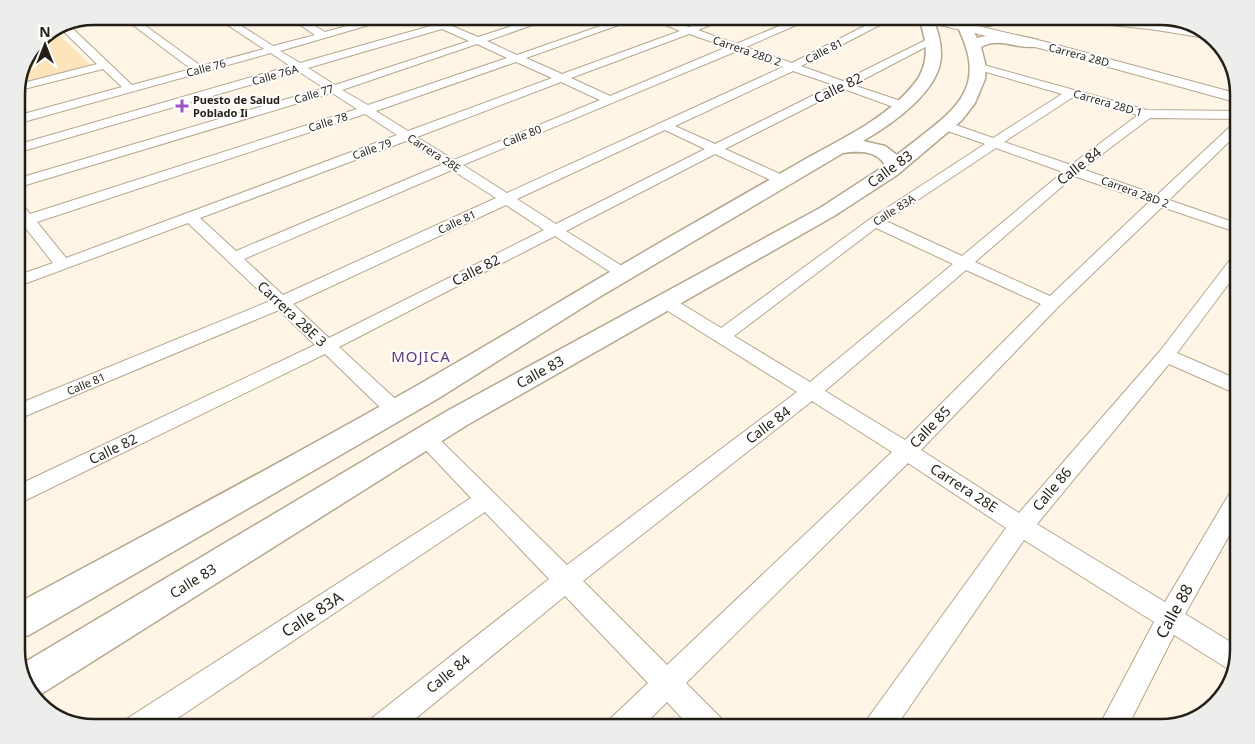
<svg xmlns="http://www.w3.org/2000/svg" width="1255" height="744" font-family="'Noto Sans',sans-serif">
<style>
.green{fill:#fde4ba}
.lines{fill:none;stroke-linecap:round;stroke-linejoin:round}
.minor-casing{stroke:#b5a78f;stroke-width:2}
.tertiary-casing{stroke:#b5a78f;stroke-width:2}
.secondary-casing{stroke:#b5a78f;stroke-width:3}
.minor{fill:#fff;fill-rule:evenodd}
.tertiary{fill:#fff;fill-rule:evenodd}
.secondary{fill:#fff;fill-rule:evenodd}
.poi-dot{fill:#9e54c7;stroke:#fff;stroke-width:2}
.labels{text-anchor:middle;stroke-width:4;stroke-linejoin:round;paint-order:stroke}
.far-street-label{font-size:11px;fill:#241f16;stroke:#fff}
.far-poi-label{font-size:11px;font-weight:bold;fill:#241f16;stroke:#fff;text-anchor:start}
.street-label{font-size:14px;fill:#241f16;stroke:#fff}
.neighbourhood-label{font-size:15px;letter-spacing:1px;fill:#5e3b74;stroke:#fff}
.near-street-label{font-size:16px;fill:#241f16;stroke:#fff}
.rim{fill:none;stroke:#241f16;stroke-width:2.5}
</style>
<rect width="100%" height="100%" fill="#fef5e6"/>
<path class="green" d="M 56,32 L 92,66 L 19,85 L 39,39 Z"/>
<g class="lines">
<defs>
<path id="minor" d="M 121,16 L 132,16 L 201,66 L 264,49 L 214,16 L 226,16 L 273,46 L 315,35 L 287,16 L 299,16 L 325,32 L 383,16 L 400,16 L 280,51 L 300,63 L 434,25 L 417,16 L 430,16 L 444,22 L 464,16 L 480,16 L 452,26 L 478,37 L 543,16 L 558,16 L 487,41 L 517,55 L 629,16 L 658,16 L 689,27 L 719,16 L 733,16 L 698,30 L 736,44 L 803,16 L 817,16 L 746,47 L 792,63 L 884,16 L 897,16 L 801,66 L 843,81 L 930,38 L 938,38 L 939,40 L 853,85 L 907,103 L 909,106 L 907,109 L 899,109 L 844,89 L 725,149 L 789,178 L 791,181 L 789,184 L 779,184 L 715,154 L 566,231 L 630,271 L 632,274 L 630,277 L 618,277 L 555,236 L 339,347 L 402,405 L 405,410 L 402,415 L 395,417 L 388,415 L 325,354 L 16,505 L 16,486 L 315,345 L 279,310 L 16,420 L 16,405 L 270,301 L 188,223 L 16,287 L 16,276 L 53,263 L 24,226 L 16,228 L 16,219 L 18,218 L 16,216 L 16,202 L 21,203 L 30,214 L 357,109 L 332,93 L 16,188 L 16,179 L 324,88 L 298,71 L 16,153 L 16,145 L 290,66 L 271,53 L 16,124 L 16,116 L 122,87 L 103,69 L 16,91 L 19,84 L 97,64 L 62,30 L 70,26 L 132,85 L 191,69 ZM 644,16 L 680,31 L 562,74 L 526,58 ZM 442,29 L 469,41 L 335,85 L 308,68 ZM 689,34 L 727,47 L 610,96 L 571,78 ZM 477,44 L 507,58 L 368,105 L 342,90 ZM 737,51 L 783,67 L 507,193 L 463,165 ZM 516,62 L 552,78 L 408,131 L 376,111 ZM 793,71 L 834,85 L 715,144 L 675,126 ZM 561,82 L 600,100 L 454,160 L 417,137 ZM 365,114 L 397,135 L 66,258 L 37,222 ZM 665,130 L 705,149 L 556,224 L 517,199 ZM 406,141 L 443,164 L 236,251 L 200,218 ZM 452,170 L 496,198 L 283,295 L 244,259 ZM 506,205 L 544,230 L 329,338 L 293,304 Z
M 992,16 L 1003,16 L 991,26 L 985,26 L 985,22 Z
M 1045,16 C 1100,16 1153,24 1206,33 L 1212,39 L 1150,29 L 1050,19 Z
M 980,64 L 1147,110 L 1239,111 L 1239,119 L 1150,118 L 1082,169 L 1157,195 L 1235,122 L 1239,121 L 1239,132 L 1169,200 L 1239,224 L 1239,233 L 1162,207 L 1058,307 L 921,450 L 1019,513 L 1160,351 L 1233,256 L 1239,254 L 1239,270 L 1177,353 L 1239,380 L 1239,395 L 1169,364 L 1037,524 L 1165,602 L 1231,491 L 1239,488 L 1239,518 L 1185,614 L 1239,647 L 1233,672 L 1174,635 L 1127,728 L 1098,728 L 1154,622 L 1024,540 L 895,728 L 864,728 L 868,718 L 1006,528 L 908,463 L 686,683 L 721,718 L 725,728 L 691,728 L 667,702 L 641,728 L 607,728 L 611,718 L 648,683 L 565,596 L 404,728 L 368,728 L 372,718 L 549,579 L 485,512 L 163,728 L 124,728 L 128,718 L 471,498 L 418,442 L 415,437 L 418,432 L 425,429 L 432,432 L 567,565 L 797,392 L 660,306 L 658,302 L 660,298 L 666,297 L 672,298 L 721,328 L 870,219 L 985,144 L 942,129 L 940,126 L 942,123 L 950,123 L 993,138 L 1062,94 L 976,69 L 975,67 ZM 1073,97 L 1138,115 L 1071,165 L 1004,142 ZM 996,148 L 1063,172 L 962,256 L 886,221 ZM 1074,176 L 1149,202 L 1050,296 L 975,262 ZM 876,228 L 953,264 L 810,382 L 734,336 ZM 966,270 L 1041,304 L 905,440 L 825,391 ZM 812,401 L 892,452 L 667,665 L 583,581 Z"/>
<path id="tertiary" d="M 94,16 L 128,16 L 122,20 L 84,25 L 79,23 Z
M 912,16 L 935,16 L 1046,42 L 1239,94 L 1239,103 L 1043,49 L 914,19 Z"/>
<path id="secondary" d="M 918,16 L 932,16 C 937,29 941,40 941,54 C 942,90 891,125 863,141 L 885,146 L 897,155 C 953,110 995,92 952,16 L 965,16 L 977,38 C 997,32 1017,35 1037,40 L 1039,43 L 1037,46 C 1019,51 1000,36 981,47 L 986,67 L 985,79 L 975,103 L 962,120 L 897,175 L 834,216 L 467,425 L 38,696 L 35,697 L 27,689 L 20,665 L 447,411 L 820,208 L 883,167 L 885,165 C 876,150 858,151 843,153 L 596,299 L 439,398 L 29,635 L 16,639 L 16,604 C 151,532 286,460 418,385 C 504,336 588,284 673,235 C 719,209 764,183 809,157 C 844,138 889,116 914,84 C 931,63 927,40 918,16 Z"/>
</defs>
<use href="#minor" class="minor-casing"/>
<use href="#tertiary" class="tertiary-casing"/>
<use href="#secondary" class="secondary-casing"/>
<use href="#minor" class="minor"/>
<use href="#tertiary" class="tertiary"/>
<use href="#secondary" class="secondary"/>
</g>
<path class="poi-dot" d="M179.5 98.5h5v5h5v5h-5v5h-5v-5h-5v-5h5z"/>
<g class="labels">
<g class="far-street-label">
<text transform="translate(747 51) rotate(19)" y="4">Carrera 28D 2</text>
<text transform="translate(824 51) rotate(-27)" y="4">Calle 81</text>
<text transform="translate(1079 55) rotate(15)" y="4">Carrera 28D</text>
<text transform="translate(206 68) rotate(-15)" y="4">Calle 76</text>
<text transform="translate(275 75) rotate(-16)" y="4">Calle 76A</text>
<text transform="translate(314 94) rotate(-17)" y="4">Calle 77</text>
<text transform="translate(1108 103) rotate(16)" y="4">Carrera 28D 1</text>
<text transform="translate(328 122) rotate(-18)" y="4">Calle 78</text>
<text transform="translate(522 136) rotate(-22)" y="4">Calle 80</text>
<text transform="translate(372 149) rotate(-20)" y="4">Calle 79</text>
<text transform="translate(434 153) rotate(33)" y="4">Carrera 28E</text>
<text transform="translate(1135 192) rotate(20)" y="4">Carrera 28D 2</text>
<text transform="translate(894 210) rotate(-33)" y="4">Calle 83A</text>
<text transform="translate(457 222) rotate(-25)" y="4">Calle 81</text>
<text transform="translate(86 384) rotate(-23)" y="4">Calle 81</text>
</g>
<g class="far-poi-label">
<text x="193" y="104">Puesto de Salud<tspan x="193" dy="13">Poblado Ii</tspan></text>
</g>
<g class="street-label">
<text transform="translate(838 88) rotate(-26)" y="5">Calle 82</text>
<text transform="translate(1079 166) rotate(-38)" y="5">Calle 84</text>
<text transform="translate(890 169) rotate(-36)" y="5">Calle 83</text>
<text transform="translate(476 270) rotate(-27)" y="5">Calle 82</text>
<text transform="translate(292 314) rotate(43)" y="5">Carrera 28E 3</text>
<text transform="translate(540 372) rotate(-29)" y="5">Calle 83</text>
<text transform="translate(768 425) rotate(-37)" y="5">Calle 84</text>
<text transform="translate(930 427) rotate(-46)" y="5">Calle 85</text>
<text transform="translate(113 449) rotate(-26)" y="5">Calle 82</text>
<text transform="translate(964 488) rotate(33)" y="5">Carrera 28E</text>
<text transform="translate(1052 489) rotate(-50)" y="5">Calle 86</text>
<text transform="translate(193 581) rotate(-32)" y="5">Calle 83</text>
<text transform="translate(448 674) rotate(-39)" y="5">Calle 84</text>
</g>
<g class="neighbourhood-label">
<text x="421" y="362">MOJICA</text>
</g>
<g class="near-street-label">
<text transform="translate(1174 611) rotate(-61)" y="6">Calle 88</text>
<text transform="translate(312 614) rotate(-33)" y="6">Calle 83A</text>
</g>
</g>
<path d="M0 0H1255V744H0ZM94 25H1161A69 69 0 0 1 1230 94V650A69 69 0 0 1 1161 719H94A69 69 0 0 1 25 650V94A69 69 0 0 1 94 25Z" fill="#ededec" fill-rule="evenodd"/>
<path class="rim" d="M94 25H1161A69 69 0 0 1 1230 94V650A69 69 0 0 1 1161 719H94A69 69 0 0 1 25 650V94A69 69 0 0 1 94 25Z"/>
<g transform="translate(45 45)" stroke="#ffffff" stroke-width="4" paint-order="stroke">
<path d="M0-4L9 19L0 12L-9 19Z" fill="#241f16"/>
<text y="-8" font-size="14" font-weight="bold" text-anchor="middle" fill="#241f16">N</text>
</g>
</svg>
